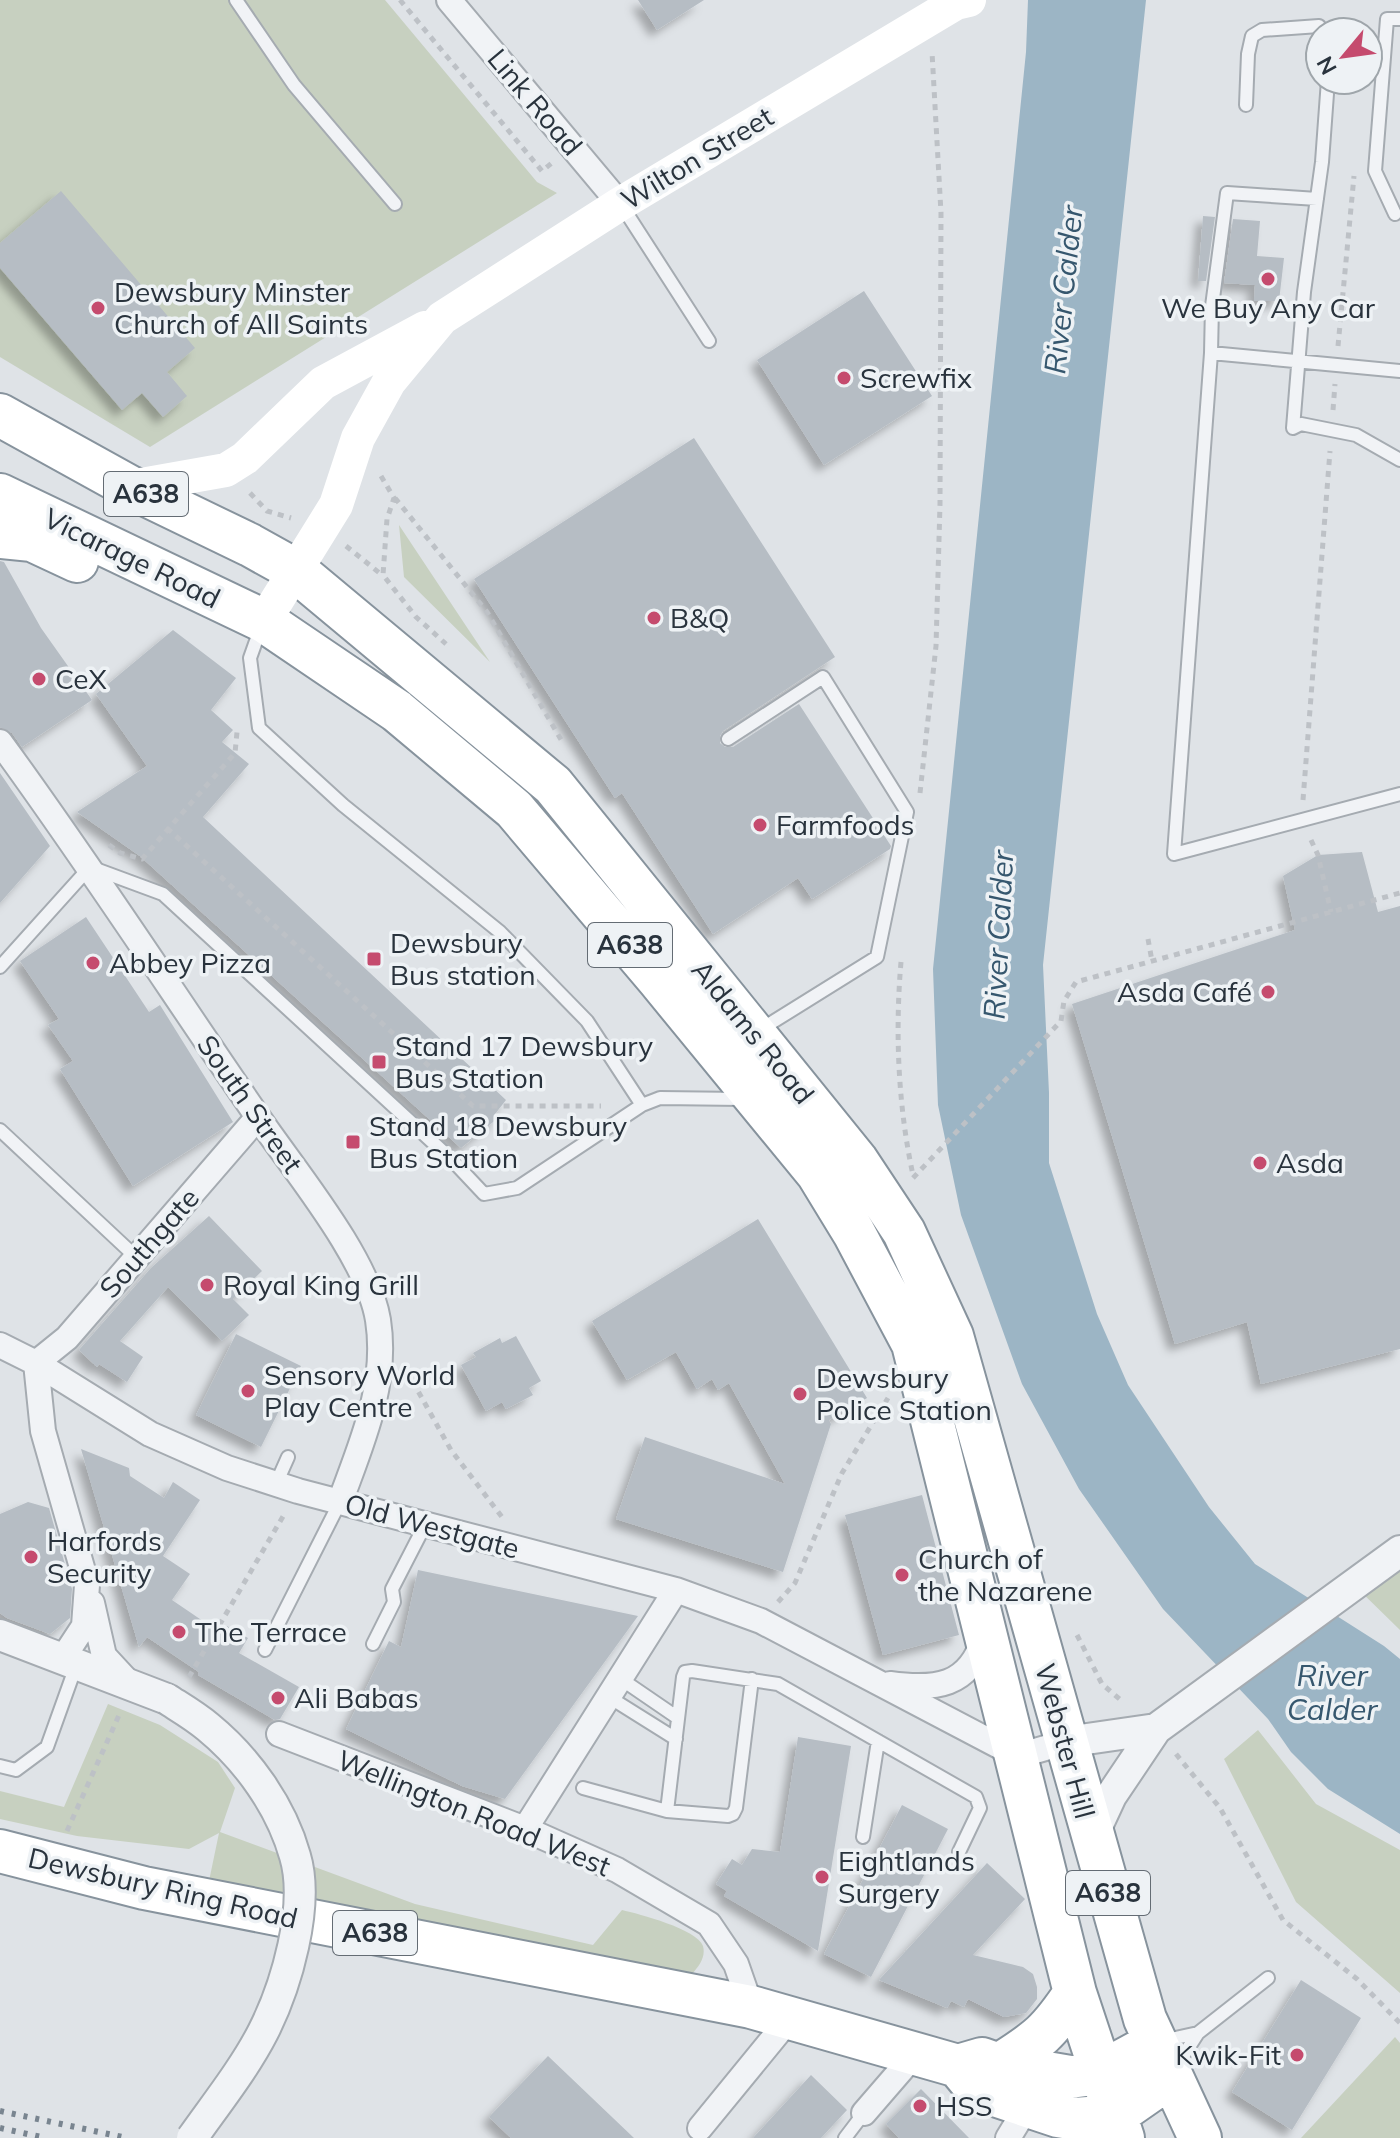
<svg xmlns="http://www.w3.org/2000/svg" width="1400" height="2138" font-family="Mulish,sans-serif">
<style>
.green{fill:#c7d0c0}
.water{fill:#9cb5c5}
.building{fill:#b6bdc4;filter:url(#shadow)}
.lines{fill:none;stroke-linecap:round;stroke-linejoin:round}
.service-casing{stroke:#a5abb1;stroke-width:16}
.minor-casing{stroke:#a5abb1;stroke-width:28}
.tertiary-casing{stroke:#a5abb1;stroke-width:34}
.trunk-casing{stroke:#87939d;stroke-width:46}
.path{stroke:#bdc1c6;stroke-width:5;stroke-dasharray:6 6;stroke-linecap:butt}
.service{stroke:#f1f3f6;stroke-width:12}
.minor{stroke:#f1f3f6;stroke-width:24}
.tertiary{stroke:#f1f3f6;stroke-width:30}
.secondary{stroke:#fff;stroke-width:34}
.trunk{stroke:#fff;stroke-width:42}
.rail{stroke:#798590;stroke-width:6;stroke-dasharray:4 8;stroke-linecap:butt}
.tertiary-bridge-casing{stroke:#a5abb1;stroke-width:34;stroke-linecap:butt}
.tertiary-bridge{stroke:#f1f3f6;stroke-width:30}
.poi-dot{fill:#c54b6e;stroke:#eef2f5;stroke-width:3}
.labels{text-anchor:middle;stroke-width:7;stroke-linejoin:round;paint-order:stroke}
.shield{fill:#eef2f5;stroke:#646c74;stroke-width:2}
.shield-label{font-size:26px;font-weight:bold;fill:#29333d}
.street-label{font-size:28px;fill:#29333d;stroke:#eef2f5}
.poi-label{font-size:28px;fill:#29333d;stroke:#eef2f5;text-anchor:start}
.water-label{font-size:30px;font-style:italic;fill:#36576e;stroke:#eef2f5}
</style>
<defs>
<filter id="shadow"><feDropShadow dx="-7" dy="7" stdDeviation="4" flood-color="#0004"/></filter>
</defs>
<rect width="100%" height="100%" fill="#dfe3e7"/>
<path class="green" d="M 0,0 L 385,0 L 537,182 L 557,193 L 150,447 L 0,357 Z
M 399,525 L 490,662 L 404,577 Z
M 1400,1566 L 1400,1630 L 1354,1585 Z
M 108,1704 L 160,1725 L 218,1762 L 235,1788 L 220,1832 L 415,1904 L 593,1945 L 622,1910 C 639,1914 697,1929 703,1946 C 706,1957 699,1966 692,1974 L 209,1881 L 219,1833 L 189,1849 L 77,1836 L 0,1819 L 0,1791 L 64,1807 Z
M 1258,1730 L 1316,1804 L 1400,1850 L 1400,1993 L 1296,1902 L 1224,1759 Z
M 1395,2037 L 1400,2043 L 1400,2138 L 1301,2138 Z"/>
<path class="water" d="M 1028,0 L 1146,0 L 1043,965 L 1049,1093 L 1049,1163 L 1097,1314 L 1128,1385 L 1209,1507 L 1255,1564 L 1384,1646 L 1400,1659 L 1400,1834 L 1328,1789 L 1291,1752 L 1268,1719 L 1163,1609 L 1079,1489 L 1022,1384 L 961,1215 L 938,1105 L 933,969 L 1026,52 Z"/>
<path class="building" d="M 638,0 L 704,0 L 657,30 Z
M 61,191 L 195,348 L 167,372 L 187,396 L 163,417 L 142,393 L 122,410 L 0,268 L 0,243 Z
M 1203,216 L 1215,217 L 1206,281 L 1198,281 Z
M 1233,219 L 1260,221 L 1257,256 L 1284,258 L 1279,301 L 1254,301 L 1255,285 L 1224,283 Z
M 864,291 L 932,396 L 824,465 L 757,360 Z
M 694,438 L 835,657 L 723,731 L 720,736 L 720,743 L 725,747 L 733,747 L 799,704 L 891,846 L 890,849 L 812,899 L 798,878 L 713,934 L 622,793 L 615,798 L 474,579 Z
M 0,561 L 4,562 L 41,628 L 92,700 L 22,747 L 12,733 L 0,727 Z
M 173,630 L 236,678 L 211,710 L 233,730 L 222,742 L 249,764 L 203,817 L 506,1100 L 495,1114 L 498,1118 L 461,1148 L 140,856 L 77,812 L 147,766 L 96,694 Z
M 0,773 L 50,846 L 0,903 Z
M 1362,852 L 1378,912 L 1400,906 L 1400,1349 L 1261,1384 L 1247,1322 L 1175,1344 L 1072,1004 L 1295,930 L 1283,876 L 1318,855 Z
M 86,917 L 149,1012 L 160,1005 L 233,1122 L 133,1186 L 60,1069 L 73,1061 L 48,1025 L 59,1019 L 20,961 Z
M 209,1216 L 262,1271 L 233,1299 L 249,1315 L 222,1341 L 168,1287 L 120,1341 L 143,1357 L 127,1382 L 99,1364 L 97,1367 L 79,1350 L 151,1268 Z
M 758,1219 L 867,1398 L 829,1420 L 831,1424 L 783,1572 L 616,1519 L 645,1437 L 785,1484 L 729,1383 L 718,1390 L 712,1379 L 697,1389 L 676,1352 L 627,1380 L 592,1321 Z
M 236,1334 L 301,1366 L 261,1447 L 196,1415 Z
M 516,1336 L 541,1381 L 529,1388 L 533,1395 L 506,1409 L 502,1402 L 486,1411 L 461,1365 L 476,1357 L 473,1353 L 500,1338 L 502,1343 Z
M 81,1449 L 129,1468 L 130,1476 L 164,1498 L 173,1482 L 200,1500 L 163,1556 L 190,1574 L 172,1600 L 222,1634 L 227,1626 L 248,1638 L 239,1653 L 299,1687 L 280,1719 L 275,1720 L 198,1675 L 199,1672 L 147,1637 L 139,1647 Z
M 922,1495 L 959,1635 L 883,1655 L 845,1515 Z
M 28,1502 L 49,1508 L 72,1589 L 70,1618 L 50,1634 L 7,1618 L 0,1613 L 0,1514 Z
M 418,1570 L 638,1616 L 505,1799 L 462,1786 L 346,1729 L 389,1641 L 401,1647 Z
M 798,1737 L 851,1746 L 818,1951 L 724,1896 L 727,1891 L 716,1884 L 732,1859 L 742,1865 L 752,1849 L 780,1852 Z
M 902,1805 L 948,1829 L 871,1977 L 824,1954 Z
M 987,1863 L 1025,1899 L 973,1955 L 1023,1967 L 1033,1974 L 1037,1987 L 1037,1999 L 1026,2013 L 1004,2017 L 968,1999 L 964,2007 L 951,2001 L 947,2008 L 879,1980 Z
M 1301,1980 L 1361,2018 L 1292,2130 L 1232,2092 Z
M 548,2056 L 634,2138 L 511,2138 L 489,2117 Z
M 811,2075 L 847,2110 L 821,2138 L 753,2138 Z
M 921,2089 L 969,2138 L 899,2138 L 886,2124 Z"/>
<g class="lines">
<defs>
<path id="service" d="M 236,0 L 294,85 L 395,204
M 1328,80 L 1322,162 L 1304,292 L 1293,428 L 1301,424 L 1356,435 L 1400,460
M 1246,105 L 1248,54 L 1252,36 L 1262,30 L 1319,26 L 1323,32
M 622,206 L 709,341
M 1395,214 L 1375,171 L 1387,19 L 1400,19
M 1211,353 L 1212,306 L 1227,193 L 1317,199
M 1400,371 L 1211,353 L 1174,854 L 1400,794
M 261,627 L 250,658 L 259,728 L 343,805 L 500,932 L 587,1021 L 642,1105
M 728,739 L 823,677 L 907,812 L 877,957 L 771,1023 L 763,1034
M 0,967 L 90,867 L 163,894 L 452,1160 L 484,1194 L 517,1188 L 642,1105 L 660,1098 L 742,1099
M 0,1130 L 137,1258
M 276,1484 L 288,1457
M 373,1644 L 394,1602 L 392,1589 L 426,1523
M 265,1650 L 340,1502
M 621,1679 L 678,1718
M 752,1679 L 736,1808 L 733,1814 L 728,1816 L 667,1811 L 683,1677 L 685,1672 L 692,1671 L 778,1684 L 976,1797 L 980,1808 L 959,1852
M 609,1697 L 676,1739
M 0,1766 L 16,1770 L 47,1747 L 76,1666
M 583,1788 L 667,1811
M 863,1837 L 878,1741
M 1162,2041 L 1198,2033
M 1176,2067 L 1198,2033 L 1268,1978
M 845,2138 L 864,2113"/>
<path id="minor" d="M 449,0 L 620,204
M 0,742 C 90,865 172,992 258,1117 C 294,1170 368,1258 378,1320 C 388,1384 362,1442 340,1502
M 0,1345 L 36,1363 L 150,1434 L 227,1468 L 298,1491 L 676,1590 L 761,1621 L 1018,1756 L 1066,1742
M 36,1363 L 67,1338 L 258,1117
M 36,1363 L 43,1431 L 87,1585 L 84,1626 L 63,1658
M 92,1603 L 104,1656 L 129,1683
M 890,1684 C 935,1690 969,1687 984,1638
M 279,1734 L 525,1829 L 617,1870 L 709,1924 L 736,1964 L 751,2007
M 525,1829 L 676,1590
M 864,2113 L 915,2054
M 700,2128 L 790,2018
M 1008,2138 L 1027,2107"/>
<path id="tertiary" d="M 0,1635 L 167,1699
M 1066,1742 L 1156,1729
M 1092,1837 L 1111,1796 L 1156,1729 L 1400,1551"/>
<path id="trunk" d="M 0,415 L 130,487 L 250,545 L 295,570 L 553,785 L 857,1161 L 904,1232 L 952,1336 L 1145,2019 L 1200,2138
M 0,495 L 264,621 L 397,711 L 514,809 L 658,979 L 818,1174 L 854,1233 L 913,1344 L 1075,1993 L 1123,2138
M 0,537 L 32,540 L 77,561
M 0,1851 L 144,1888 L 751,2007 L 958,2066 L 977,2089 L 1058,2116 L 1076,2119 L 1114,2116 L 1170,2077
M 999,2065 C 1039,2040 1049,2032 1075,1993
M 958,2066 L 982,2059 L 999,2065 L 1070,2077 L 1100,2073 L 1155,2043"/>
</defs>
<use href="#service" class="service-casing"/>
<use href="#minor" class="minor-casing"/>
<use href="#tertiary" class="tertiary-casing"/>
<use href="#trunk" class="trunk-casing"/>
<path class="path" d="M 400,0 L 542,171 L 553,162
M 1338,346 L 1354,176
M 1333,410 L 1335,384
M 381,476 L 394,498 L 387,519 L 383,575 L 416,617 L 446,644
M 250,493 L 267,511 L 291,518
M 395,498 L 487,612 L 563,743
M 346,546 L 382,575
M 920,793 L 936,646 L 940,504 L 941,213 L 932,52
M 1303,800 L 1330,451
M 167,828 L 473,1106 L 601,1106
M 1311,840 L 1318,855 L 1331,912
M 109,845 L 120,853 L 142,859 L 235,753 L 237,732
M 1148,939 L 1152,961
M 901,962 C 895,1032 898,1106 913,1175
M 913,1178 L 1061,1021 L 1064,1001 L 1076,982 L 1400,893
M 405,1373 L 409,1375 L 451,1450 L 502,1517
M 778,1602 L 795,1583 L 842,1473 L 888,1398
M 1077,1635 L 1102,1684 L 1123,1702
M 189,1677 L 285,1513
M 1176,1754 L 1220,1808 L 1283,1920 L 1357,1979 L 1400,2023
M 67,1831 L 120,1713"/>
<use href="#service" class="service"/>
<use href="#minor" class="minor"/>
<use href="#tertiary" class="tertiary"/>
<path class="secondary" d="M 130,487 L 226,470 L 245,458 L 323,383 L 425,328
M 264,621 L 336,505 L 358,438 L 389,382 L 442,318 L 620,204 L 956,3 L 969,0"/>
<use href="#trunk" class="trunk"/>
<path class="rail" d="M 0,2111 L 127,2138
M 0,2128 L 46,2138"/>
<defs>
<path id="tertiary-bridge" d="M 167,1699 C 181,1708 195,1716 208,1727 C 247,1759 281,1806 295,1856 C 310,1906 286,1987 263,2032 C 244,2069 216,2104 192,2138"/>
</defs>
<use href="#tertiary-bridge" class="tertiary-bridge-casing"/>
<use href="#tertiary-bridge" class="tertiary-bridge"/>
</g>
<g class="poi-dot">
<circle cx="1268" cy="279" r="8"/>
<circle cx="98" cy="308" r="8"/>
<circle cx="844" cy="378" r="8"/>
<circle cx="654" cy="618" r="8"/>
<circle cx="39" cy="679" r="8"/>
<circle cx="760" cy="825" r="8"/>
<rect x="366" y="951" width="16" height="16" rx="4"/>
<circle cx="93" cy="963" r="8"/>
<circle cx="1268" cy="992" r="8"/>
<rect x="371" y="1054" width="16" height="16" rx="4"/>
<rect x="345" y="1134" width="16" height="16" rx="4"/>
<circle cx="1260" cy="1163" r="8"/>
<circle cx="207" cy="1285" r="8"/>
<circle cx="248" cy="1391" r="8"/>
<circle cx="800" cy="1394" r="8"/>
<circle cx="31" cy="1557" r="8"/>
<circle cx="902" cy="1575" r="8"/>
<circle cx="179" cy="1632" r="8"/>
<circle cx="278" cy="1698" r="8"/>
<circle cx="822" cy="1877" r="8"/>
<circle cx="1297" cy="2055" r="8"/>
<circle cx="920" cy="2106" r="8"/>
</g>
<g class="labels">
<g class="shield">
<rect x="104" y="472" width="84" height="44" rx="6"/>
<rect x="588" y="923" width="84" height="44" rx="6"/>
<rect x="1066" y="1871" width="84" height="44" rx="6"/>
<rect x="333" y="1911" width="84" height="44" rx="6"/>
</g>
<g class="shield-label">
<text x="146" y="503">A638</text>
<text x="630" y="954">A638</text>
<text x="1108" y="1902">A638</text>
<text x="375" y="1942">A638</text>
</g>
<g class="street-label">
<text transform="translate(535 102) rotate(50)" y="10">Link Road</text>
<text transform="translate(697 158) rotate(-31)" y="10">Wilton Street</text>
<text transform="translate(132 558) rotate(26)" y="10">Vicarage Road</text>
<text transform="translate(753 1032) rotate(51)" y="10">Aldams Road</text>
<text transform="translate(250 1104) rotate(55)" y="10">South Street</text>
<text transform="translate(149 1243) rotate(-49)" y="10">Southgate</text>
<text transform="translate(432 1526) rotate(15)" y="10">Old Westgate</text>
<text transform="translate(1065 1741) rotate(75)" y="10">Webster Hill</text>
<text transform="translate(474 1813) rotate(22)" y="10">Wellington Road West</text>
<text transform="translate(163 1888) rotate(13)" y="10">Dewsbury Ring Road</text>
</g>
<g class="poi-label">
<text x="114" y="302">Dewsbury Minster<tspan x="114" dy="32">Church of All Saints</tspan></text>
<text x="1268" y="318" text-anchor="middle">We Buy Any Car</text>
<text x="860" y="388">Screwfix</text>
<text x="670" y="628">B&amp;Q</text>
<text x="55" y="689">CeX</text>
<text x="776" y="835">Farmfoods</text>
<text x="390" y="953">Dewsbury<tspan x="390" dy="32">Bus station</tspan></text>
<text x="109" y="973">Abbey Pizza</text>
<text x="1252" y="1002" text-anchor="end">Asda Café</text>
<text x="395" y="1056">Stand 17 Dewsbury<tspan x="395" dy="32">Bus Station</tspan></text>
<text x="369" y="1136">Stand 18 Dewsbury<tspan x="369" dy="32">Bus Station</tspan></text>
<text x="1276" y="1173">Asda</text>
<text x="223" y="1295">Royal King Grill</text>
<text x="264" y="1385">Sensory World<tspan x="264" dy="32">Play Centre</tspan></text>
<text x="816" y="1388">Dewsbury<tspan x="816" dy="32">Police Station</tspan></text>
<text x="47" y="1551">Harfords<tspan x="47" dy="32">Security</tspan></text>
<text x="918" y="1569">Church of<tspan x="918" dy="32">the Nazarene</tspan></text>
<text x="195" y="1642">The Terrace</text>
<text x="294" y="1708">Ali Babas</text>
<text x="838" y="1871">Eightlands<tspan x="838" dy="32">Surgery</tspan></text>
<text x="1281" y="2065" text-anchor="end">Kwik-Fit</text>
<text x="936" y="2116">HSS</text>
</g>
<g class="water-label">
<text transform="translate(1064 290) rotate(-84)" y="10">River Calder</text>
<text transform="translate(999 935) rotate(-87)" y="10">River Calder</text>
<text x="1332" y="1686">River<tspan x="1332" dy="34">Calder</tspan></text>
</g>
</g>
<g transform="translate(1344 56) rotate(241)"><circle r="38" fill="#eef2f5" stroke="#9fa6ab" stroke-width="2"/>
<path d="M0-6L14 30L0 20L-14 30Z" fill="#c54b6e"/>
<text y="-12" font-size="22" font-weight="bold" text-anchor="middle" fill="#29333d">N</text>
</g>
</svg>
